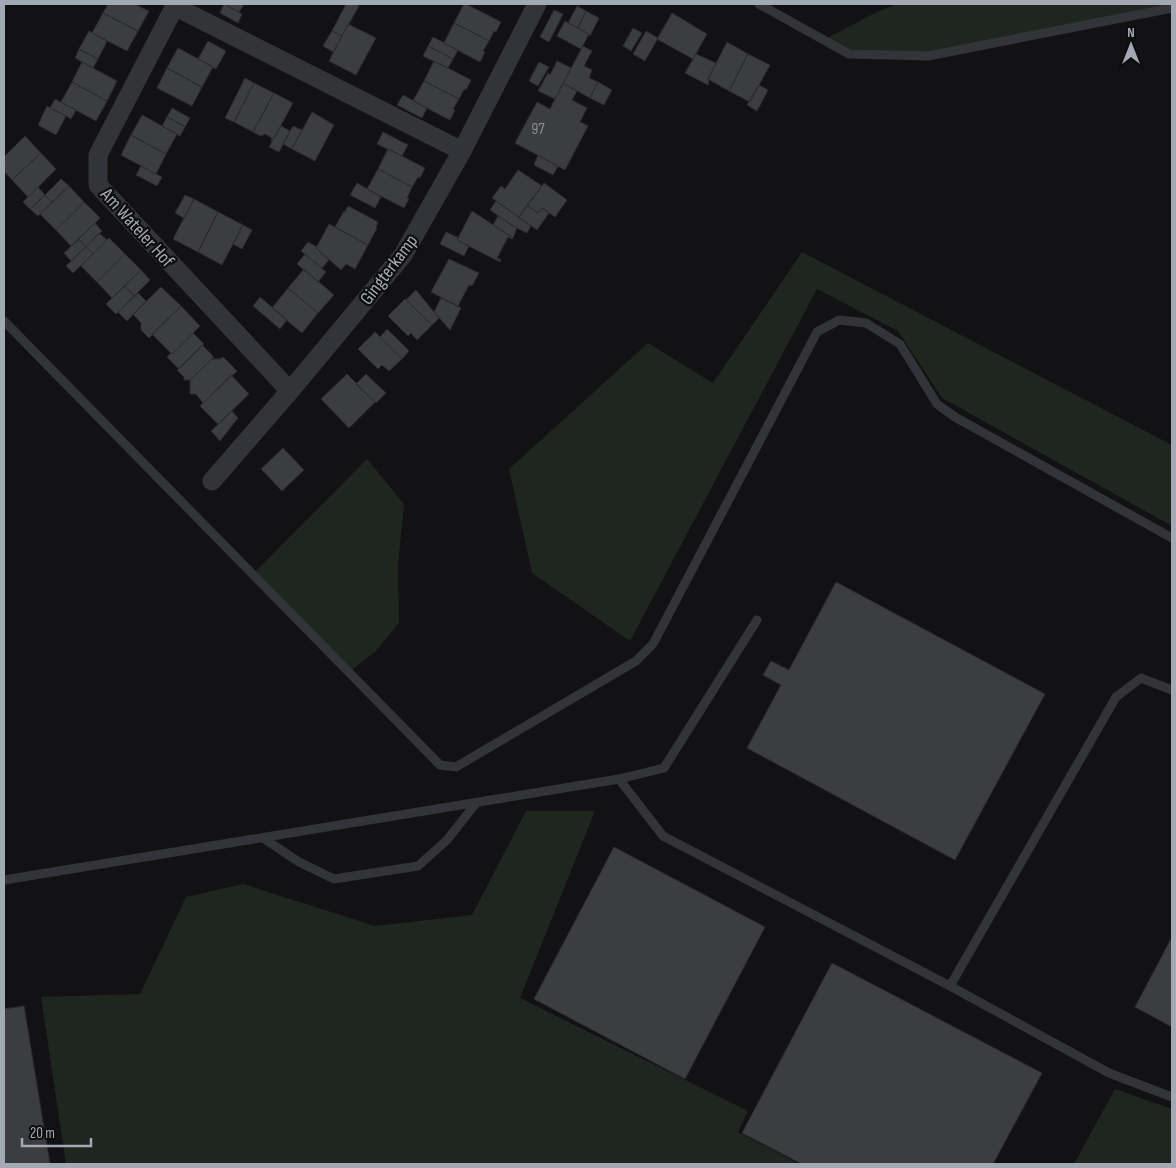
<svg xmlns="http://www.w3.org/2000/svg" width="1176" height="1168" font-family="'Sofia Sans Condensed',sans-serif">
<style>
.green{fill:#1e261f}
.building{fill:#3c3d41;stroke:#2c2c30}
.lines{fill:none;stroke-linecap:round;stroke-linejoin:round}
.service{stroke:#333439;stroke-width:9}
.minor{stroke:#333439;stroke-width:19}
.labels{text-anchor:middle;stroke-width:4.5;stroke-linejoin:round;paint-order:stroke}
.number-label{font-size:16px;fill:#898d98}
.street-label{font-size:19px;fill:#a3a8b5;stroke:#0d0d0f}
</style>
<rect width="100%" height="100%" fill="#121214"/>
<path class="green" d="M 898,4 L 1172,4 L 1172,8 L 928,56 L 849,54 L 823,40 L 881,10 Z
M 802,252 L 1172,445 L 1172,526 L 942,398 L 898,331 L 817,289 L 630,641 L 532,573 L 509,469 L 648,343 L 713,383 Z
M 367,459 L 404,504 L 398,565 L 399,623 L 376,651 L 349,672 L 254,573 Z
M 526,811 L 595,811 L 520,998 L 748,1111 L 738,1132 L 799,1164 L 66,1164 L 41,997 L 140,994 L 186,897 L 243,884 L 375,926 L 472,915 Z
M 1115,1089 L 1172,1109 L 1172,1164 L 1074,1164 Z"/>
<path class="building" d="M 108,4 L 134,4 L 149,11 L 138,31 L 103,13 Z
M 224,4 L 244,4 L 239,12 Z
M 224,4 L 242,14 L 238,23 L 220,13 Z
M 346,4 L 355,4 L 359,6 L 342,36 L 332,31 Z
M 464,4 L 466,4 L 501,22 L 496,32 L 494,31 L 489,41 L 454,23 Z
M 577,6 L 586,11 L 578,28 L 568,23 Z
M 554,10 L 563,14 L 549,42 L 540,37 Z
M 586,11 L 599,18 L 590,36 L 589,35 L 589,34 L 578,28 Z
M 103,13 L 138,31 L 127,51 L 92,33 Z
M 672,13 L 707,34 L 693,59 L 657,39 Z
M 565,21 L 589,34 L 581,49 L 557,36 Z
M 454,23 L 489,41 L 483,51 L 485,52 L 480,62 L 444,43 Z
M 348,24 L 376,38 L 356,75 L 329,61 Z
M 633,28 L 642,33 L 631,51 L 623,46 Z
M 89,31 L 107,41 L 98,59 L 79,49 Z
M 332,31 L 342,36 L 333,52 L 323,46 Z
M 646,31 L 658,38 L 645,61 L 633,54 Z
M 433,37 L 458,50 L 453,59 L 428,46 Z
M 208,41 L 226,51 L 216,69 L 198,59 Z
M 727,42 L 748,54 L 729,91 L 708,79 Z
M 428,46 L 453,59 L 448,68 L 423,56 Z
M 583,46 L 592,51 L 584,66 L 592,70 L 589,78 L 598,82 L 590,98 L 563,83 Z
M 178,48 L 213,67 L 202,87 L 167,68 Z
M 79,49 L 98,59 L 93,68 L 75,58 Z
M 696,54 L 716,63 L 708,79 L 709,80 L 708,85 L 685,73 Z
M 748,54 L 770,65 L 750,102 L 729,91 Z
M 434,61 L 471,80 L 466,90 L 464,89 L 459,99 L 424,81 Z
M 557,61 L 571,68 L 555,99 L 538,91 L 548,73 L 550,75 Z
M 82,62 L 117,81 L 107,101 L 72,82 Z
M 539,62 L 549,67 L 538,86 L 529,81 Z
M 167,68 L 202,87 L 192,106 L 157,88 Z
M 245,78 L 254,83 L 234,122 L 225,118 Z
M 424,81 L 459,99 L 453,109 L 455,110 L 450,120 L 413,101 Z
M 72,82 L 107,101 L 96,121 L 61,102 Z
M 598,82 L 612,90 L 604,105 L 590,98 Z
M 254,83 L 274,93 L 253,132 L 234,122 Z
M 563,83 L 577,91 L 572,100 L 587,108 L 580,122 L 588,126 L 565,170 L 515,143 L 537,102 L 550,109 Z
M 759,85 L 768,90 L 757,111 L 747,105 Z
M 274,93 L 293,103 L 272,142 L 271,141 L 272,138 L 265,134 L 261,136 L 253,132 Z
M 403,95 L 427,108 L 422,118 L 397,105 Z
M 55,99 L 76,110 L 71,119 L 50,108 Z
M 47,106 L 66,116 L 56,135 L 38,125 Z
M 172,108 L 190,118 L 185,127 L 167,117 Z
M 312,112 L 334,125 L 315,161 L 292,149 Z
M 142,115 L 177,134 L 166,154 L 131,135 Z
M 167,117 L 185,127 L 180,136 L 162,126 Z
M 281,126 L 290,131 L 279,152 L 269,147 Z
M 293,126 L 302,130 L 292,149 L 283,144 Z
M 383,132 L 408,145 L 402,156 L 377,144 Z
M 131,135 L 166,154 L 156,174 L 121,155 Z
M 25,136 L 41,153 L 12,180 L 4,171 L 4,157 Z
M 388,149 L 425,168 L 420,178 L 418,177 L 412,187 L 378,169 Z
M 41,153 L 56,169 L 28,197 L 12,180 Z
M 538,155 L 558,166 L 553,175 L 534,165 Z
M 141,166 L 162,177 L 157,186 L 136,175 Z
M 378,169 L 412,187 L 407,198 L 409,199 L 404,208 L 367,189 Z
M 518,170 L 542,186 L 519,217 L 492,198 L 501,186 L 505,189 Z
M 61,179 L 69,186 L 52,202 L 45,195 Z
M 357,183 L 381,197 L 375,208 L 350,195 Z
M 544,183 L 567,200 L 555,217 L 542,208 L 538,213 L 527,205 Z
M 69,186 L 84,202 L 56,230 L 40,214 Z
M 38,187 L 45,195 L 30,209 L 23,202 Z
M 45,195 L 52,202 L 38,216 L 30,209 Z
M 185,195 L 194,199 L 184,218 L 175,213 Z
M 194,199 L 218,212 L 198,252 L 173,239 Z
M 496,201 L 531,226 L 527,233 L 513,226 L 490,210 Z
M 84,202 L 100,218 L 71,246 L 56,230 Z
M 527,205 L 538,213 L 542,208 L 549,213 L 537,230 L 519,217 Z
M 348,206 L 378,222 L 376,227 L 377,228 L 368,245 L 335,227 L 344,211 L 345,212 Z
M 472,211 L 513,238 L 512,239 L 508,237 L 497,258 L 501,260 L 500,262 L 457,240 Z
M 218,212 L 243,225 L 222,265 L 198,252 Z
M 498,216 L 517,228 L 513,238 L 493,225 Z
M 95,223 L 102,231 L 86,247 L 79,239 Z
M 329,224 L 368,245 L 355,269 L 346,264 L 341,270 L 316,248 Z
M 243,225 L 252,230 L 242,249 L 233,244 Z
M 446,232 L 459,238 L 457,240 L 469,246 L 464,256 L 440,244 Z
M 99,233 L 107,240 L 93,254 L 86,247 Z
M 109,238 L 125,254 L 97,282 L 81,266 Z
M 79,239 L 86,247 L 71,261 L 64,253 Z
M 308,242 L 317,247 L 316,248 L 329,260 L 322,268 L 301,251 Z
M 86,247 L 93,254 L 73,273 L 66,266 Z
M 125,254 L 141,270 L 112,298 L 97,282 Z
M 305,254 L 326,272 L 318,282 L 297,264 Z
M 449,259 L 479,273 L 472,286 L 469,285 L 458,306 L 431,292 Z
M 304,269 L 334,295 L 318,313 L 288,288 Z
M 141,270 L 150,280 L 134,296 L 125,286 Z
M 125,286 L 134,296 L 116,314 L 106,304 Z
M 161,287 L 181,306 L 149,338 L 141,330 L 141,323 L 133,314 Z
M 288,288 L 318,313 L 302,333 L 272,308 Z
M 416,290 L 439,318 L 432,325 L 406,300 Z
M 138,293 L 146,301 L 127,321 L 118,312 Z
M 260,297 L 287,320 L 280,329 L 253,306 Z
M 441,298 L 461,308 L 450,330 L 434,312 Z
M 405,299 L 432,325 L 417,340 L 411,333 L 408,336 L 388,316 Z
M 181,306 L 200,326 L 172,354 L 152,334 Z
M 387,329 L 409,351 L 402,359 L 380,337 Z
M 375,332 L 402,359 L 389,371 L 382,365 L 378,369 L 358,349 Z
M 193,333 L 204,344 L 179,369 L 167,357 L 171,353 L 172,354 Z
M 202,345 L 213,356 L 213,358 L 190,380 L 184,380 L 184,377 L 177,370 Z
M 223,357 L 237,371 L 203,403 L 196,394 L 190,394 L 190,380 L 213,358 L 212,359 L 220,359 Z
M 347,374 L 375,402 L 349,428 L 321,399 Z
M 366,374 L 386,393 L 376,403 L 356,384 Z
M 231,375 L 249,394 L 218,424 L 200,406 Z
M 232,411 L 238,418 L 220,441 L 211,431 Z
M 283,448 L 304,470 L 282,491 L 261,469 Z
M 836,582 L 1045,694 L 955,860 L 747,748 L 781,685 L 763,675 L 771,661 L 789,670 Z
M 614,847 L 765,927 L 685,1079 L 534,999 Z
M 1172,937 L 1172,1027 L 1135,1007 Z
M 832,963 L 1042,1073 L 993,1164 L 802,1164 L 742,1133 Z
M 24,1006 L 50,1164 L 4,1164 L 4,1009 Z"/>
<g class="lines">
<path class="service" d="M 759,4 L 849,54 L 928,56 L 1172,8
M 4,321 L 440,765 L 456,767 L 636,661 L 653,644 L 817,332 L 839,320 L 866,323 L 900,344 L 937,404 L 955,417 L 1172,538
M 619,779 L 664,768 L 757,620
M 263,838 L 299,862 L 334,879 L 418,866 L 447,840 L 477,802
M 4,880 L 619,779 L 663,836 L 950,986 L 1109,1073 L 1172,1097
M 950,986 L 1116,697 L 1141,678 L 1172,690"/>
<path class="minor" d="M 176,4 L 98,155 L 98,185 L 290,391
M 174,6 L 462,151
M 212,481 L 290,391 L 403,255 L 462,151 L 537,4"/>
</g>
<g class="labels">
<g class="number-label">
<text x="538" y="134">97</text>
</g>
<g class="street-label">
<text transform="translate(138 227) rotate(48)" y="7">Am Wateler Hof</text>
<text transform="translate(388 269) rotate(-53)" y="7">Gingterkamp</text>
</g>
</g>
<rect width="1176" height="1168" fill="none" stroke="#a3a8b5" stroke-width="10"/>
<g transform="translate(1131 45)" stroke="#0d0d0f" stroke-width="4" paint-order="stroke">
<path d="M0-4L9 19L0 12L-9 19Z" fill="#a3a8b5"/>
<text y="-8" font-size="14" font-weight="bold" text-anchor="middle" fill="#a3a8b5">N</text>
</g>
<path d="M22 1138v8h69v-8" fill="none" stroke="#a3a8b5" stroke-width="2.5"/>
<text x="30" y="1138" font-size="15" fill="#a3a8b5" stroke="#0d0d0f" stroke-width="4" paint-order="stroke">20 m</text>
</svg>
